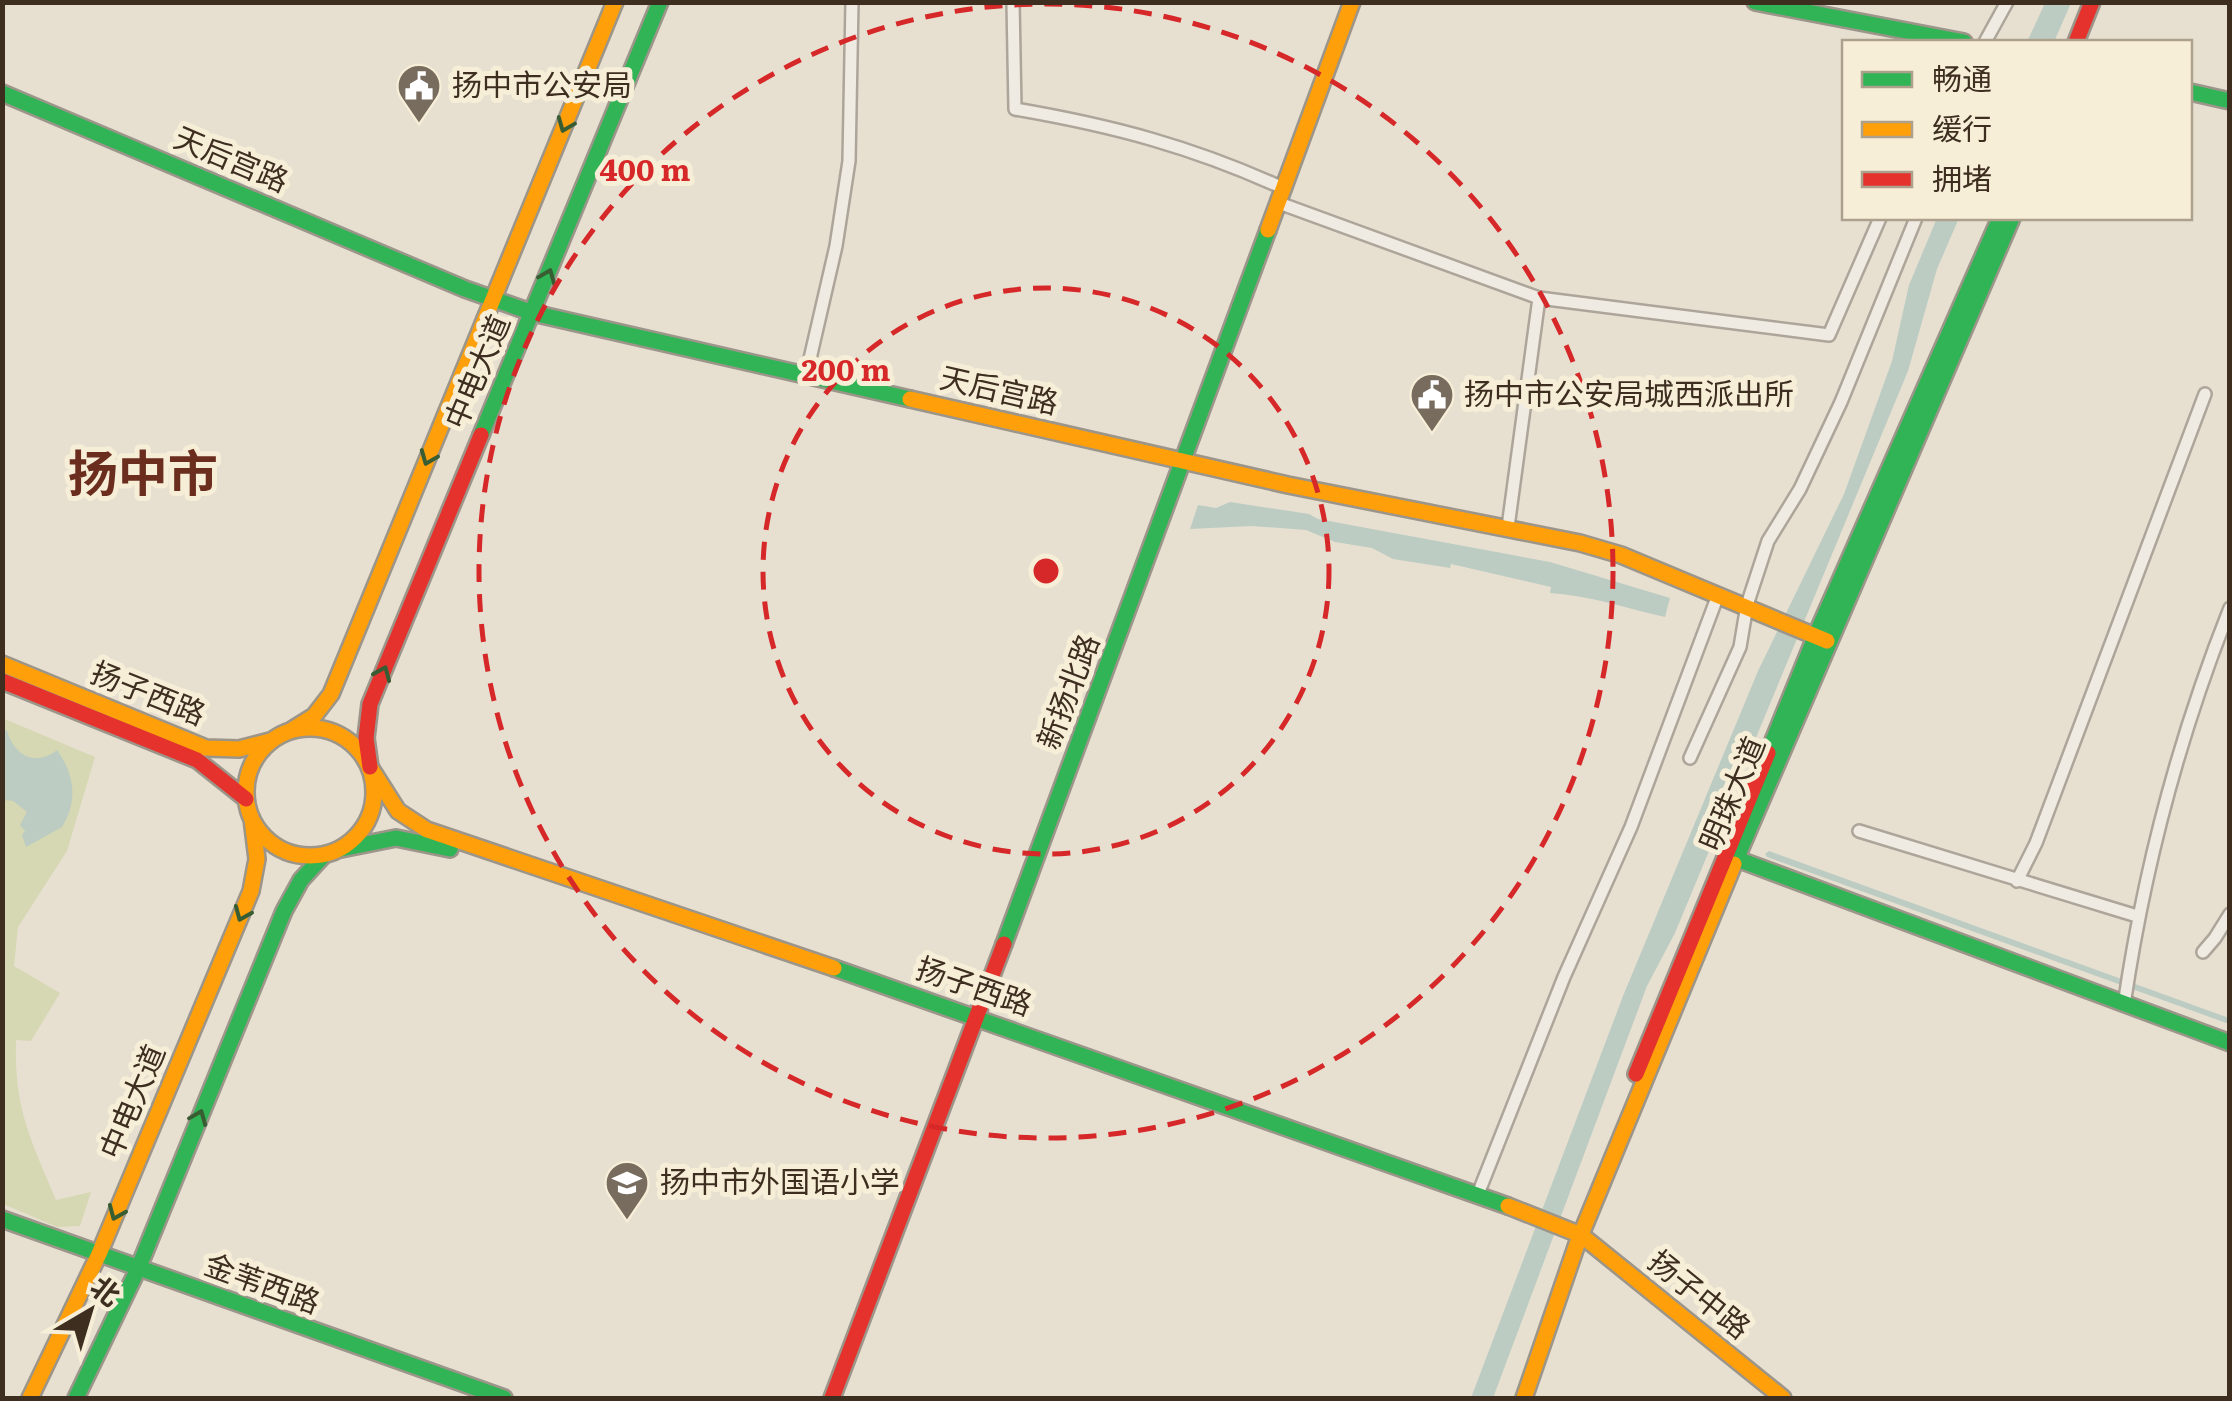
<svg xmlns="http://www.w3.org/2000/svg" width="2232" height="1401" font-family="Literata,'Noto Sans SC',serif">
<style>
.green{fill:#d6d7b3}
.water{fill:#bcccc2}
.lines{fill:none;stroke-linecap:round;stroke-linejoin:round}
.street-casing{stroke:#ada599;stroke-width:16}
.fast-casing{stroke:#9c958a;stroke-width:20}
.slow-casing{stroke:#9c958a;stroke-width:20}
.jam-casing{stroke:#9c958a;stroke-width:20}
.street{stroke:#efebe3;stroke-width:11}
.fast{stroke:#30b455;stroke-width:15}
.slow{stroke:#ff9f0a;stroke-width:15}
.jam{stroke:#e5322d;stroke-width:15}
.oneway{stroke:#385d33}
.ring{fill:none;stroke:#d62828;stroke-width:5;stroke-dasharray:18 12}
.labels{text-anchor:middle;stroke-width:10;stroke-linejoin:round;paint-order:stroke}
.poi-label{font-size:30px;fill:#3d2e20;stroke:#f7eed8;text-anchor:start}
.street-label{font-size:30px;fill:#3d2e20;stroke:#f7eed8}
.town-label{font-size:50px;font-weight:bold;fill:#6b2e1e;stroke:#f7eed8}
.centre{fill:#d62828;stroke:#f7eed8;stroke-width:5}
.ring-label{font-size:30px;text-anchor:middle;font-weight:bold;fill:#d62828;stroke:#f7eed8;stroke-width:10;stroke-linejoin:round;paint-order:stroke}
</style>
<rect width="100%" height="100%" fill="#e7e0d1"/>
<path class="green" d="M 2,718 L 95,757 L 67,851 L 18,927 L 14,966 L 60,993 L 31,1041 L 16,1040 C 14,1109 30,1138 56,1200 L 91,1192 L 80,1226 L 57,1227 L 3,1204 Z"/>
<path class="water" d="M 2045,3 L 2071,3 L 2054,42 L 2027,42 Z
M 1937,218 L 1959,218 L 1937,269 L 1908,371 L 1675,933 L 1647,986 L 1493,1398 L 1471,1398 L 1623,996 L 1758,671 L 1844,494 L 1892,361 L 1909,285 Z
M 1230,502 L 1309,514 L 1318,519 L 1550,562 L 1670,598 L 1665,617 C 1625,608 1592,596 1550,593 L 1551,587 L 1451,564 L 1450,568 L 1393,559 L 1372,548 L 1335,542 L 1306,530 L 1252,526 L 1190,529 L 1198,505 L 1216,508 Z
M 3,729 L 7,731 C 15,756 35,767 57,750 C 75,775 78,801 62,827 L 26,847 L 22,835 L 25,831 L 20,825 L 27,812 L 13,801 L 3,800 Z
M 1769,851 L 2229,1018 L 2229,1024 L 1767,857 L 1765,854 Z"/>
<g class="lines">
<defs>
<path id="street" d="M 1013,2 L 1015,109 C 1114,126 1193,147 1285,189
M 1985,42 L 2007,2
M 1279,203 L 1539,298 L 1829,335 L 1880,218
M 806,376 L 836,246 L 849,161 L 852,2
M 1508,527 L 1539,298
M 1690,758 L 1740,647 L 1747,605 L 1768,541 L 1800,489 L 1841,402 L 1916,218
M 1859,831 L 2137,916
M 2017,881 L 2036,843 L 2205,394
M 2203,952 L 2215,938 L 2230,914
M 2124,1005 C 2144,869 2179,736 2230,608
M 1478,1194 L 1564,977 L 1631,827 L 1718,595"/>
<path id="fast" d="M 1755,2 L 1964,42
M 2190,92 L 2230,101
M 2,93 L 465,289 L 533,313 L 910,399
M 481,435 L 660,2
M 1768,753 L 1816,635 L 2000,218
M 341,849 L 396,838 L 450,849
M 1729,856 L 2230,1043
M 1734,864 L 2012,218
M 1004,944 L 1268,230
M 834,968 L 1508,1206
M 2,1219 L 504,1398
M 76,1398 L 138,1269 L 284,911 L 301,880 L 323,856"/>
<path id="slow" d="M 1268,230 L 1352,2
M 910,399 L 1288,485 L 1580,543 L 1621,555 L 1827,641
M 2,664 L 206,748 L 239,749 L 270,741
M246 792a64 64 0 1 1 128 0a64 64 0 1 1-128 0Z
M 290,731 L 314,716 L 331,694 L 615,2
M 370,767 L 398,811 L 427,830 L 834,968
M 1508,1206 L 1581,1235 L 1783,1398
M 30,1398 L 99,1254 L 251,891 L 257,859 L 252,819
M 1524,1398 L 1577,1244 L 1734,864"/>
<path id="jam" d="M 2076,42 L 2092,2
M 2,681 L 197,760 L 246,799
M 370,767 L 366,738 L 370,704 L 481,435
M 1636,1074 L 1768,753
M 832,1398 L 1004,944"/>
</defs>
<use href="#street" class="street-casing"/>
<use href="#fast" class="fast-casing"/>
<use href="#slow" class="slow-casing"/>
<use href="#jam" class="jam-casing"/>
<use href="#street" class="street"/>
<use href="#fast" class="fast"/>
<use href="#slow" class="slow"/>
<use href="#jam" class="jam"/>
</g>
<defs><path id="oneway-chevron" d="M-2-3.5L2.5 0L-2 3.5" fill="none" stroke-width="1.6" stroke-linecap="round" stroke-linejoin="round" transform="scale(2.5)"/></defs>
<g class="oneway">
<use href="#oneway-chevron" transform="translate(565 125) rotate(112)"/>
<use href="#oneway-chevron" transform="translate(548 276) rotate(-68)"/>
<use href="#oneway-chevron" transform="translate(428 458) rotate(112)"/>
<use href="#oneway-chevron" transform="translate(383 673) rotate(-67)"/>
<use href="#oneway-chevron" transform="translate(242 914) rotate(113)"/>
<use href="#oneway-chevron" transform="translate(199 1117) rotate(-68)"/>
<use href="#oneway-chevron" transform="translate(116 1213) rotate(113)"/>
</g>
<g class="ring">
<circle cx="1046" cy="571" r="283"/>
<circle cx="1046" cy="571" r="567"/>
</g>
<defs>
<symbol id="civic-pin" viewBox="-11 -11 22 30"><path d="M0 17L-7.5 6A9.5 9.5 0 1 1 7.5 6Z" fill="#786c5e" stroke="#f7eed8"/><path d="M-.6-6.5H3V-4.5H.6V-3L4-1V1h2V6H-6V1h2V-1L-.6-3ZM-1.2 2.5V6h2.4V2.5Z" fill="#fff"/></symbol>
<symbol id="school-pin" viewBox="-11 -11 22 30"><path d="M0 17L-7.5 6A9.5 9.5 0 1 1 7.5 6Z" fill="#786c5e" stroke="#f7eed8"/><path d="M0-5L7-2L0 1L-7-2ZM-4 1L0 2.5L4 1V4Q0 6-4 4Z" fill="#fff"/></symbol>
</defs>
<g fill-rule="evenodd">
<use href="#civic-pin" x="394" y="61" width="50" height="68"/>
<use href="#civic-pin" x="1407" y="370" width="50" height="68"/>
<use href="#school-pin" x="602" y="1158" width="50" height="68"/>
</g>
<g class="labels">
<g class="poi-label">
<text x="452" y="96">扬中市公安局</text>
<text x="1464" y="405">扬中市公安局城西派出所</text>
<text x="660" y="1193">扬中市外国语小学</text>
</g>
<g class="street-label">
<text transform="translate(231 160) rotate(23)" y="10">天后宫路</text>
<text transform="translate(478 372) rotate(-67)" y="10">中电大道</text>
<text transform="translate(999 391) rotate(13)" y="10">天后宫路</text>
<text transform="translate(1069 692) rotate(-69)" y="10">新扬北路</text>
<text transform="translate(148 694) rotate(22)" y="10">扬子西路</text>
<text transform="translate(1733 794) rotate(-67)" y="10">明珠大道</text>
<text transform="translate(974 987) rotate(19)" y="10">扬子西路</text>
<text transform="translate(133 1102) rotate(-67)" y="10">中电大道</text>
<text transform="translate(262 1284) rotate(20)" y="10">金苇西路</text>
<text transform="translate(1699 1295) rotate(39)" y="10">扬子中路</text>
</g>
<g class="town-label">
<text x="143" y="492">扬中市</text>
</g>
</g>
<circle cx="1046" cy="571" r="15" class="centre"/>
<g class="ring-label">
<text x="645" y="181">400 m</text>
<text x="846" y="381">200 m</text>
</g>
<rect width="2232" height="1401" fill="none" stroke="#3d2e20" stroke-width="10"/>
<rect x="1842" y="40" width="350" height="180" fill="#f7eed8" stroke="#ada18e" stroke-width="2.5"/>
<rect x="1862" y="72" width="50" height="15" fill="#30b455" stroke="#ada18e" stroke-width="2.5"/>
<text x="1932" y="90" font-size="30" fill="#3d2e20">畅通</text>
<rect x="1862" y="122" width="50" height="15" fill="#ff9f0a" stroke="#ada18e" stroke-width="2.5"/>
<text x="1932" y="140" font-size="30" fill="#3d2e20">缓行</text>
<rect x="1862" y="172" width="50" height="15" fill="#e5322d" stroke="#ada18e" stroke-width="2.5"/>
<text x="1932" y="190" font-size="30" fill="#3d2e20">拥堵</text>
<g transform="translate(90 1311) rotate(38)" stroke="#f7eed8" stroke-width="8" paint-order="stroke">
<path d="M0-8L18 38L0 25L-18 38Z" fill="#3d2e20"/>
<text y="-15" font-size="28" font-weight="bold" text-anchor="middle" fill="#3d2e20">北</text>
</g>
</svg>
